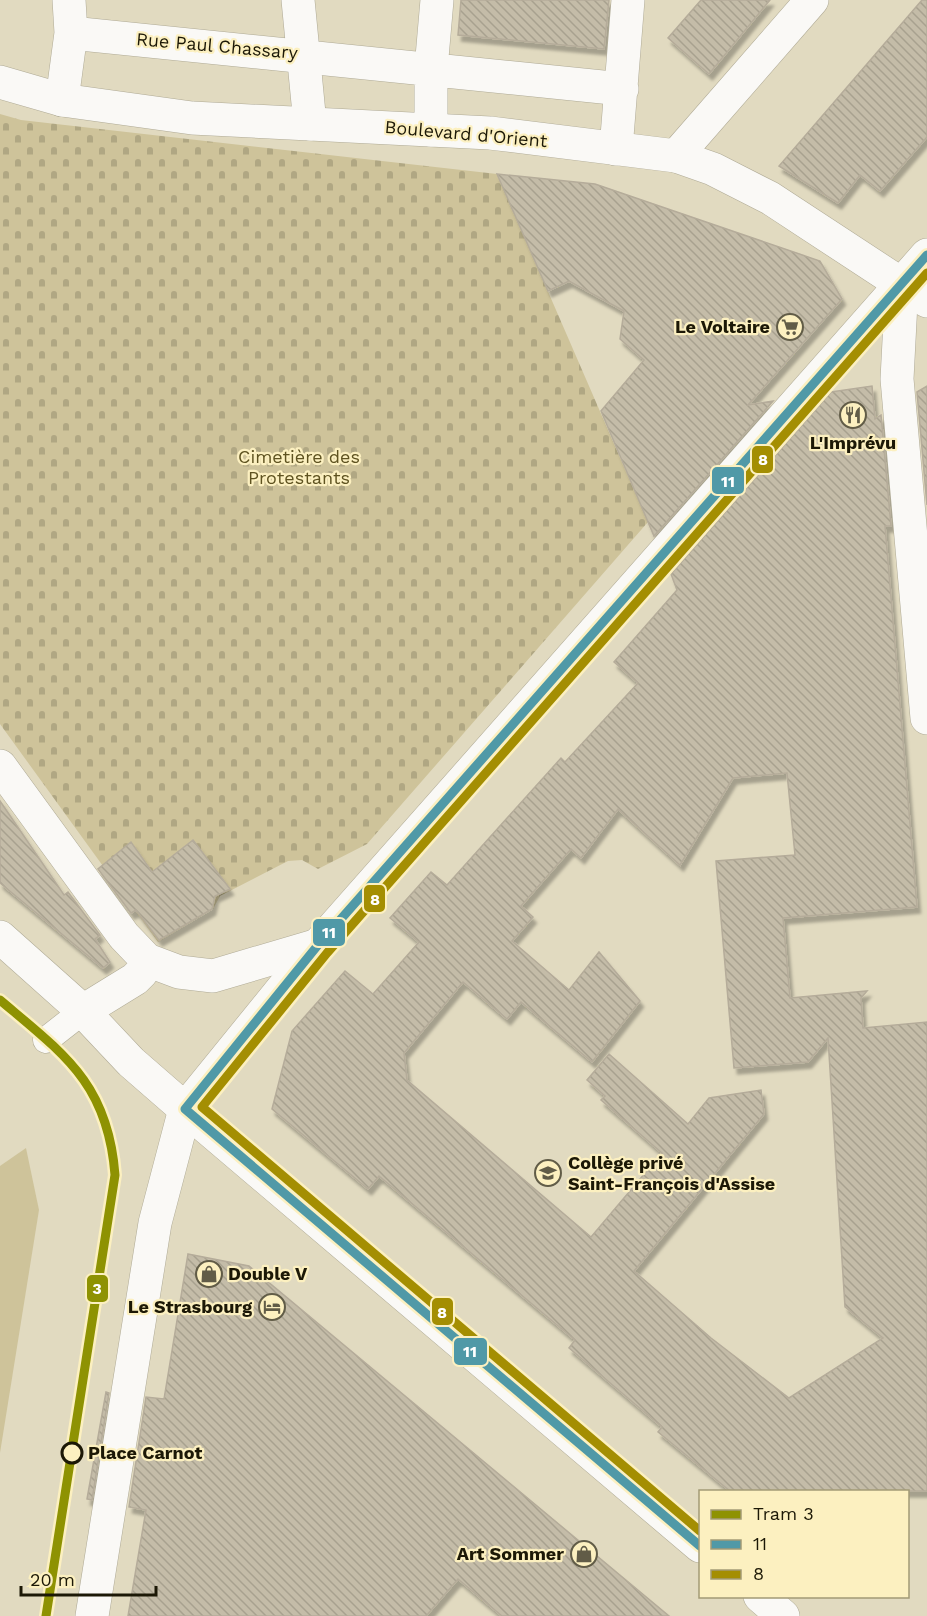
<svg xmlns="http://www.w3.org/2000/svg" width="927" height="1616" font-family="'Work Sans',sans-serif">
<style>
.green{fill:#cec39a}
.cemetery{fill:url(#cemetery-stones)}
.building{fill:url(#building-back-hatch);stroke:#b5ac9a;stroke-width:1.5;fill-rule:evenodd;filter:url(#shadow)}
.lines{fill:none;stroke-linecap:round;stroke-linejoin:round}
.lane-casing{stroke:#afaa95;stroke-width:27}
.street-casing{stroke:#afaa95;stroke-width:34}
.secondary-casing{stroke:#afaa95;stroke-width:34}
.lane{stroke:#faf9f6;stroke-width:26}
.street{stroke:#faf9f6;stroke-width:33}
.secondary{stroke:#faf9f6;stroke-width:33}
.bus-1-casing{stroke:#fcf0c0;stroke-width:14}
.bus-2-casing{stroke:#fcf0c0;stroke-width:14}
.bus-1{stroke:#5099a7;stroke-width:9}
.bus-2{stroke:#a48e02;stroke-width:9}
.tram-1-casing{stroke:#fcf0c0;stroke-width:14}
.tram-1{stroke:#8e9202;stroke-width:9}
.stop-dot{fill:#fcf0c0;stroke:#1c1806;stroke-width:3}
.labels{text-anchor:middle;stroke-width:4.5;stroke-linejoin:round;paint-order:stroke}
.street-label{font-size:18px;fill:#1c1806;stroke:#fcf0c0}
.poi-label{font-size:18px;font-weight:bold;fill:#1c1806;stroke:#fcf0c0;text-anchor:end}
.park-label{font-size:18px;fill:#5e5220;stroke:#fcf0c0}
.stop-label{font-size:18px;font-weight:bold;fill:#1c1806;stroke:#fcf0c0;text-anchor:start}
.line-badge{stroke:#fcf0c0;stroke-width:2}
.badge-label{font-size:16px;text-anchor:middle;font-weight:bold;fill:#fff}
</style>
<defs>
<pattern id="cemetery-stones" width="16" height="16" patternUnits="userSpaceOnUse" patternTransform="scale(1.5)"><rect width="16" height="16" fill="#cec39a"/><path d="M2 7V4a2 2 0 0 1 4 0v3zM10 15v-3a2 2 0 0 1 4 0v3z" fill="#b0a783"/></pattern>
<pattern id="building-back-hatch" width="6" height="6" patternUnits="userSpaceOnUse" patternTransform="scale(1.5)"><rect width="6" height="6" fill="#c4bca8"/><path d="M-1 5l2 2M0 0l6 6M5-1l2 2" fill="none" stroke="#a8a18f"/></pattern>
<filter id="shadow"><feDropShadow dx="3.5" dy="6" stdDeviation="1.5" flood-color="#0004"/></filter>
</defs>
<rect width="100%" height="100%" fill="#e1dac0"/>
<path class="green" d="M 26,1148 L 39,1210 L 0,1453 L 0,1166 Z"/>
<path class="cemetery" d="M 0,114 L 21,120 L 497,174 L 648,522 L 367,844 L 318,869 L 302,860 L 288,861 L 220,896 L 213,909 L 158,942 L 0,724 Z"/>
<path class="building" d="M 461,0 L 609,0 L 604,49 L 458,35 Z
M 701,0 L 770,0 L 709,74 L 668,38 Z
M 922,0 L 927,0 L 927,137 L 880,191 L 860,175 L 838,203 L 779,166 Z
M 497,174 L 595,184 L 820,261 L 842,299 L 748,405 L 773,401 L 654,536 L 601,411 L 644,360 L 620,339 L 624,311 L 569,281 L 548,291 Z
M 872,386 L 875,419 L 881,415 L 891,526 L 885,526 L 917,907 L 783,918 L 790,998 L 867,991 L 861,998 L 863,1028 L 927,1022 L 927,1491 L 730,1491 L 658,1432 L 662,1427 L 569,1348 L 575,1340 L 379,1176 L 368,1189 L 272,1109 L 292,1031 L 345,971 L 373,994 L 419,942 L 390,918 L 431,872 L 447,885 L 561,758 L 565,762 L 638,683 L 614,662 L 677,590 L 671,574 L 831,392 ZM 787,773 L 795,855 L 716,861 L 734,1068 L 808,1062 L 828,1038 L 845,1307 L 883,1338 L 789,1398 L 711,1338 L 634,1271 L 764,1114 L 761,1090 L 709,1098 L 688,1124 L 609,1054 L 587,1080 L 605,1096 L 601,1100 L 662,1153 L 591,1237 L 407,1080 L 404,1053 L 463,982 L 507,1019 L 521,1002 L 592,1062 L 640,1001 L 599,952 L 569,990 L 512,941 L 533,917 L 521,906 L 571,849 L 581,858 L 618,809 L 680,865 L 733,778 Z
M 927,386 L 927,505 L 917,392 Z
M 0,801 L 64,895 L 68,892 L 100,935 L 95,939 L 110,962 L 103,968 L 0,883 Z
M 193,840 L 230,889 L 215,896 L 212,909 L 159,940 L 136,910 L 131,913 L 98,869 L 131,842 L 152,872 Z
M 188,1254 L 249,1266 L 669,1616 L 502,1616 L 458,1579 L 426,1616 L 128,1616 L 146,1510 L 129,1507 L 146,1397 L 164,1399 Z
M 106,1392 L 109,1393 L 92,1500 L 87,1499 Z"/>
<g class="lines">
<defs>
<path id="lane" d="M 46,1040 L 83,1011"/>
<path id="street" d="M 69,0 L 71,33
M 298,0 L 310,124
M 62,100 L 71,33 L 622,89
M 431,130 L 431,69 L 437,0
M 616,149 L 628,0
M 676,156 L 812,0
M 902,283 L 897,379 L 927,718
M 0,766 L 124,936 L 147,960 L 179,972 L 213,976 L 318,945
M 83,1011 L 135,979 L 142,972 L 147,960
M 92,1616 L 155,1223 L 185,1109"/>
<path id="secondary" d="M 0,82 L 62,100 L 192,118 L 490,133 L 676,156 L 713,169 L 770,198 L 927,301
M 0,937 L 83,1011 L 131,1062 L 185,1109 L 700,1546
M 185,1109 L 318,945 L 927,255
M 760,1596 L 783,1616"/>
</defs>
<use href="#lane" class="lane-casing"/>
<use href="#street" class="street-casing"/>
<use href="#secondary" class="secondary-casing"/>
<use href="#lane" class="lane"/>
<use href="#street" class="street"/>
<use href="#secondary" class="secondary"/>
<defs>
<path id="bus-1" d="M 700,1546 L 185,1109 L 318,945 L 927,255"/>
<path id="bus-2" d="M 700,1531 L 202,1107 L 327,953 L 927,273"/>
</defs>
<use href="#bus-1" class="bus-1-casing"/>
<use href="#bus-2" class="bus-2-casing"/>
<use href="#bus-1" class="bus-1"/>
<use href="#bus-2" class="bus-2"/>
<defs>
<path id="tram-1" d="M 0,1000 C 65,1055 108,1084 115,1175 L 46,1616"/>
</defs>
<use href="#tram-1" class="tram-1-casing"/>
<use href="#tram-1" class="tram-1"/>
</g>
<defs>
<symbol id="supermarket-ring" viewBox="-11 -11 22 22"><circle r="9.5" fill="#fcf0c0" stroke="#615c47" stroke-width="1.5"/><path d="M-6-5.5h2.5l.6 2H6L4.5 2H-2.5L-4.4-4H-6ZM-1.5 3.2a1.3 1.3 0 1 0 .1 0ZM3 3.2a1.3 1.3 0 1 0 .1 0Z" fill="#615c47"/></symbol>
<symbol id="restaurant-ring" viewBox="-11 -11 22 22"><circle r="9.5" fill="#fcf0c0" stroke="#615c47" stroke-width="1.5"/><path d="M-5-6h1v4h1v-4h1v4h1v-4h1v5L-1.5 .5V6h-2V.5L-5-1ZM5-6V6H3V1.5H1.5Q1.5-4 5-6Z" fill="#615c47"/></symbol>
<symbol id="school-ring" viewBox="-11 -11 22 22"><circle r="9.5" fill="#fcf0c0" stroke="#615c47" stroke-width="1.5"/><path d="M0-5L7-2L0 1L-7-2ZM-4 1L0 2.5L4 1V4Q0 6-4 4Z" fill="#615c47"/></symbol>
<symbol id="shop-ring" viewBox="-11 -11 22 22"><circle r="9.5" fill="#fcf0c0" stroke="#615c47" stroke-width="1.5"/><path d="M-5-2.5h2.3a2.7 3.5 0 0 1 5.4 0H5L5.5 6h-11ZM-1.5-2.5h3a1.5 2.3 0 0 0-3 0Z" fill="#615c47"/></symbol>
<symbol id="hotel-ring" viewBox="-11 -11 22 22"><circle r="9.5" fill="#fcf0c0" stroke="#615c47" stroke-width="1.5"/><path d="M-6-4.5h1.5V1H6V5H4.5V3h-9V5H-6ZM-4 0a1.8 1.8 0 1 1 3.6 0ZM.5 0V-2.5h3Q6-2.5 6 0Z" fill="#615c47"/></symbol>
</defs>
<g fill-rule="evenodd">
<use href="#supermarket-ring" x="775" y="312" width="30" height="30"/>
<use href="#restaurant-ring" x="838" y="400" width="30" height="30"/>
<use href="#school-ring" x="533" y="1158" width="30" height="30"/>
<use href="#shop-ring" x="194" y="1259" width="30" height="30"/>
<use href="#hotel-ring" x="257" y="1292" width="30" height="30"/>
<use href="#shop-ring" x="569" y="1539" width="30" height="30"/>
</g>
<circle class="stop-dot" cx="72" cy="1453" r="10"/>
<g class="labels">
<g class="street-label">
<text transform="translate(217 46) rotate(5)" y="6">Rue Paul Chassary</text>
<text transform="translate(466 134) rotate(5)" y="6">Boulevard d'Orient</text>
</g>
<g class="poi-label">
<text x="770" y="333">Le Voltaire</text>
<text x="853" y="449" text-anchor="middle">L'Imprévu</text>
<text x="568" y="1169" text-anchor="start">Collège privé<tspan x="568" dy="21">Saint-François d'Assise</tspan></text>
<text x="228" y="1280" text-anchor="start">Double V</text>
<text x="252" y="1313">Le Strasbourg</text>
<text x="564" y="1560">Art Sommer</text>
</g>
<g class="park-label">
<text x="299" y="463">Cimetière des<tspan x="299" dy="21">Protestants</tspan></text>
</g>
<g class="stop-label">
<text x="88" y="1459">Place Carnot</text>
</g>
</g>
<g class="line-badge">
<rect x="751" y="445" width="23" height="29" rx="6" fill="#a48e02"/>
<rect x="711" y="466" width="34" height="29" rx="6" fill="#5099a7"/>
<rect x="363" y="884" width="23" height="29" rx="6" fill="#a48e02"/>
<rect x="312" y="918" width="34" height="29" rx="6" fill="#5099a7"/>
<rect x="86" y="1274" width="23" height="29" rx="6" fill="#8e9202"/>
<rect x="431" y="1297" width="23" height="29" rx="6" fill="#a48e02"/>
<rect x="453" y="1337" width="35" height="29" rx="6" fill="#5099a7"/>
</g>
<g class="badge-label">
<text x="763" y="465">8</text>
<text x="728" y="487">11</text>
<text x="375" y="905">8</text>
<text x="329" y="938">11</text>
<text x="97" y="1294">3</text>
<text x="442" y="1318">8</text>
<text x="470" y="1357">11</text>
</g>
<rect x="699" y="1490" width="210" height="108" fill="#fcf0c0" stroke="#a29a76" stroke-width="1.5"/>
<rect x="711" y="1510" width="30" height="9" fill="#8e9202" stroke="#a29a76" stroke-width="1.5"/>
<text x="753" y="1520" font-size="18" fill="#1c1806">Tram 3</text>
<rect x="711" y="1540" width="30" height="9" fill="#5099a7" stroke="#a29a76" stroke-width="1.5"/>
<text x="753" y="1550" font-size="18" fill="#1c1806">11</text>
<rect x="711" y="1570" width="30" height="9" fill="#a48e02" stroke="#a29a76" stroke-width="1.5"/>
<text x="753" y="1580" font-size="18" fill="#1c1806">8</text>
<path d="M21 1586v9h135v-9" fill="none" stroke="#1c1806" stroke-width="3"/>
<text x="30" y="1586" font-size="18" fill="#1c1806" stroke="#fcf0c0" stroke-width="4.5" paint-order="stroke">20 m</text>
</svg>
